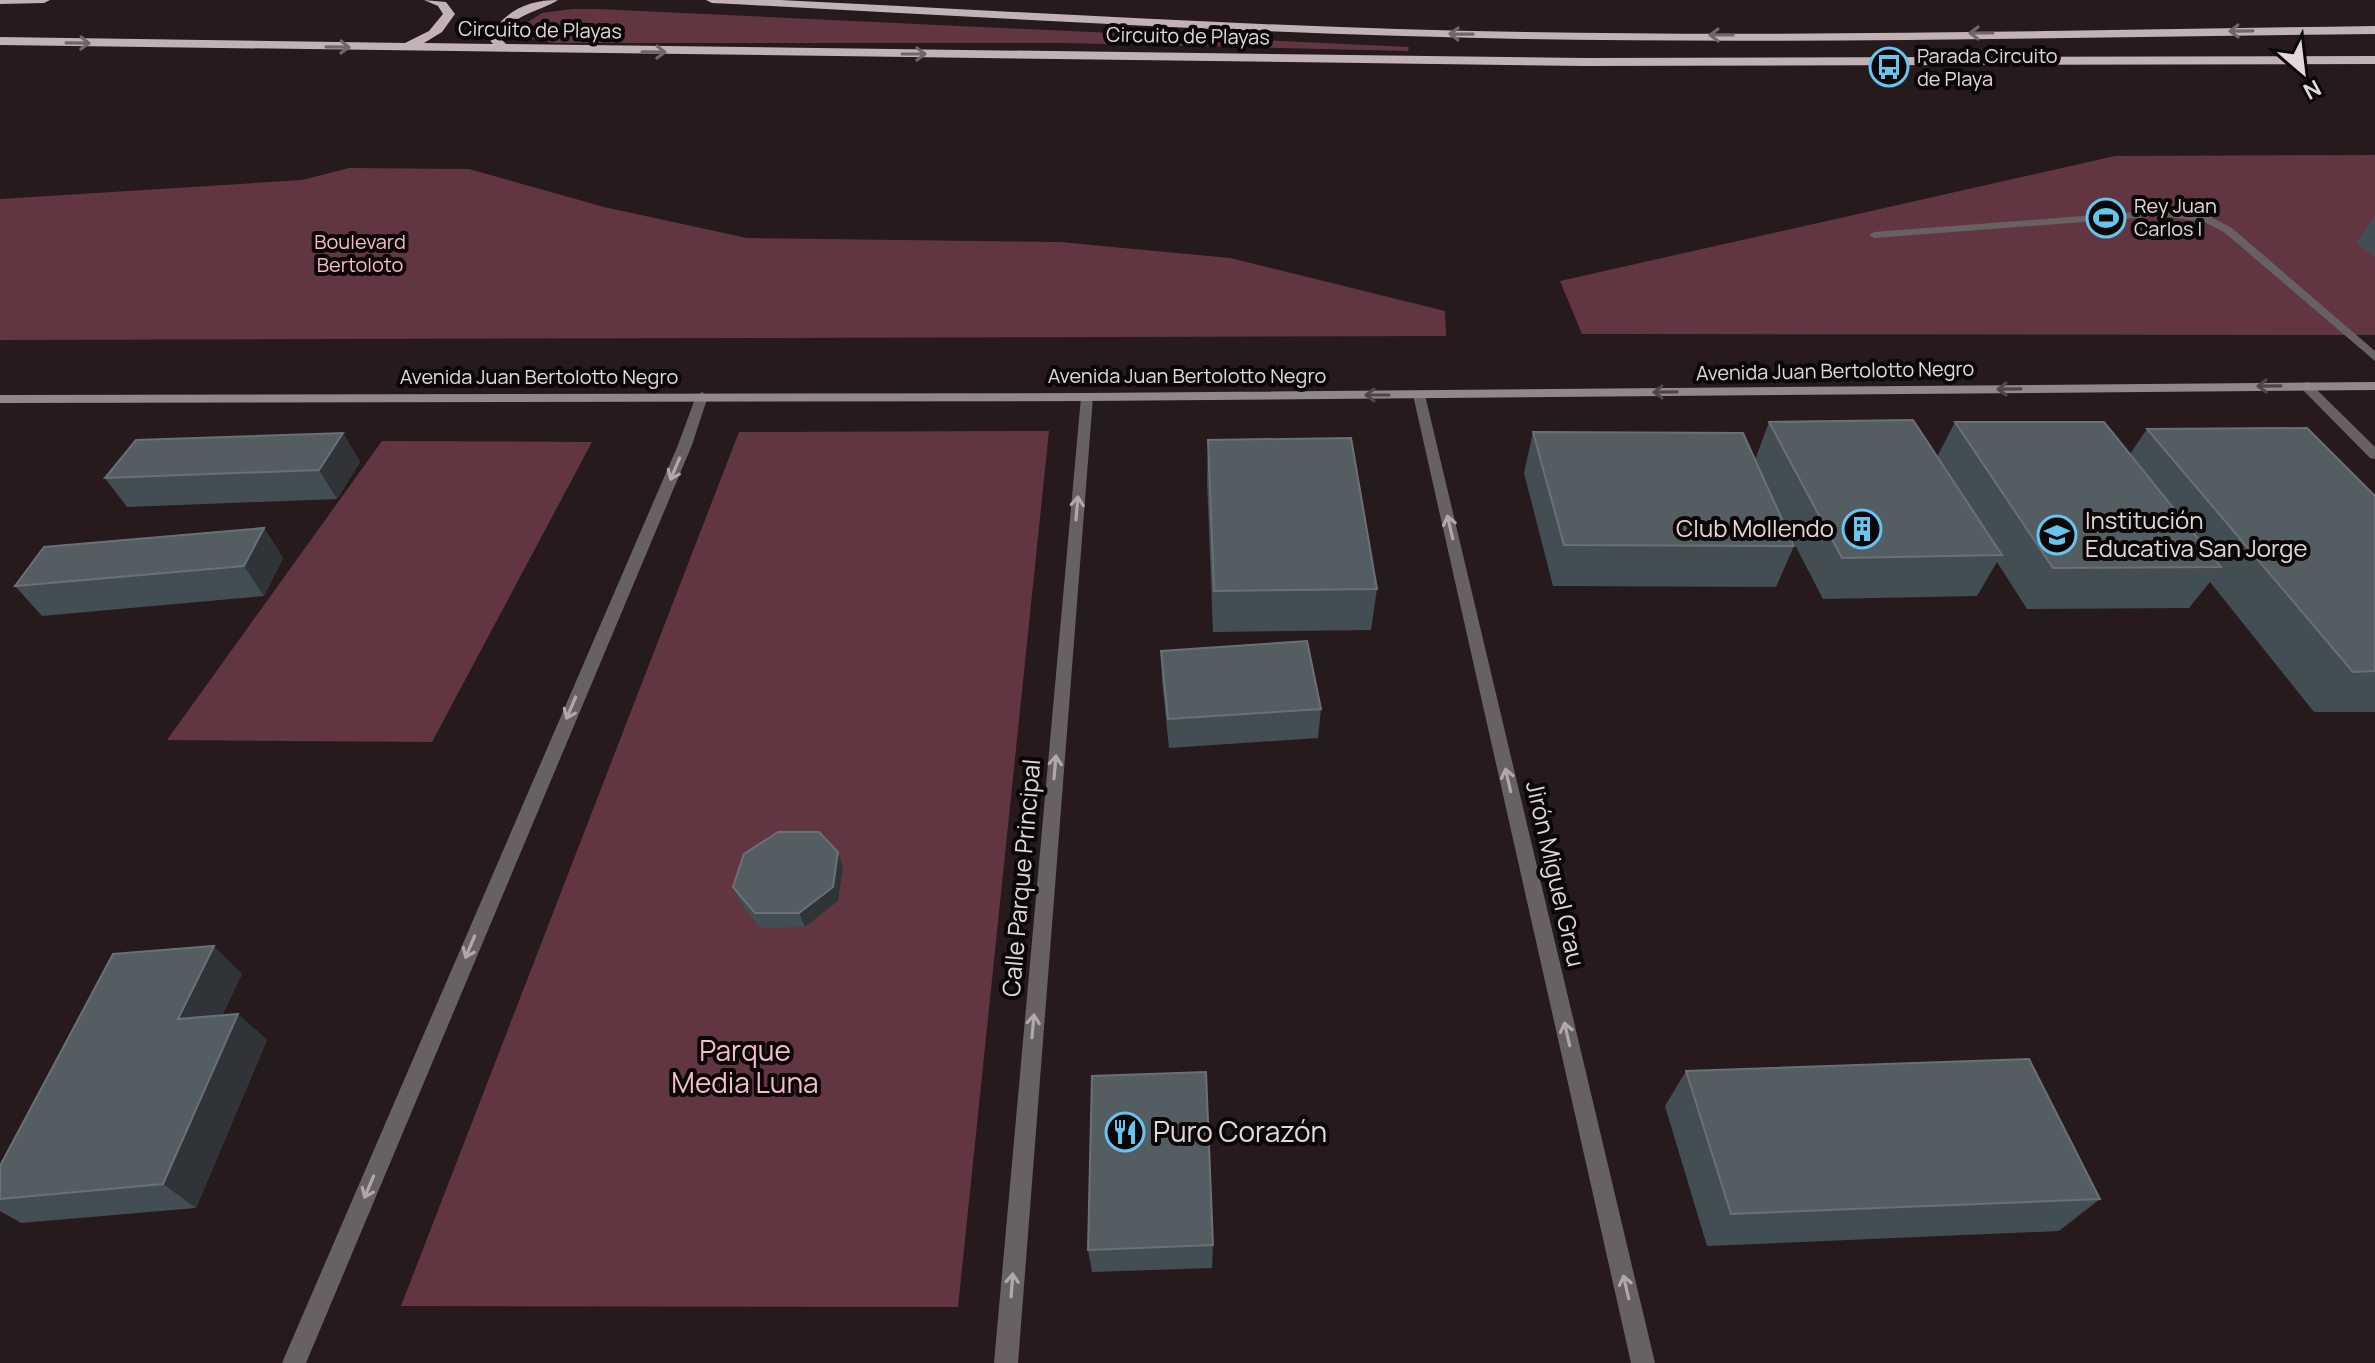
<svg xmlns="http://www.w3.org/2000/svg" width="2375" height="1363" font-family="Manrope,sans-serif">
<style>
.green{fill:#623641}
.lines{fill:none;stroke-linecap:round;stroke-linejoin:round}
.service{fill:#686162;fill-rule:evenodd}
.minor{fill:#686162;fill-rule:evenodd}
.secondary{fill:#928789;fill-rule:evenodd}
.trunk{fill:#c2b2b6;fill-rule:evenodd}
.wall{fill:#434e54}
.shaded-wall{fill:#303338}
.building{fill:#545d62;stroke:#6a7075;stroke-width:2}
.oneway{stroke:#706567}
.oneway2{stroke:#4e4748}
.oneway3{stroke:#b1a8aa}
.labels{text-anchor:middle;stroke-width:8;stroke-linejoin:round;paint-order:stroke}
.far-street-label{font-size:20px;fill:#e1d8da;stroke:#0b0707}
.far-poi-label{font-size:20px;fill:#e1d8da;stroke:#0b0707;text-anchor:start}
.far-park-label{font-size:20px;fill:#f7bcc9;stroke:#0b0707}
.poi-label{font-size:24px;fill:#e1d8da;stroke:#0b0707;text-anchor:start}
.street-label{font-size:24px;fill:#e1d8da;stroke:#0b0707}
.near-park-label{font-size:28px;fill:#f7bcc9;stroke:#0b0707}
.near-poi-label{font-size:28px;fill:#e1d8da;stroke:#0b0707;text-anchor:start}
</style>
<rect width="100%" height="100%" fill="#261a1d"/>
<path class="green" d="M 572,9 L 597,9 L 1409,47 L 1408,51 L 1062,43 L 554,43 L 527,38 L 523,25 L 542,13 Z
M 2375,155 L 2375,335 L 1582,334 L 1560,281 L 2115,156 Z
M 349,168 L 469,169 L 604,207 L 747,238 L 1060,242 L 1230,258 L 1445,311 L 1446,336 L 0,340 L 0,199 L 302,180 Z
M 1049,431 L 958,1307 L 401,1306 L 739,432 Z
M 382,441 L 592,442 L 432,742 L 167,740 Z"/>
<g class="lines">
<path class="service" d="M 2161,210 L 2211,217 L 2232,228 L 2375,351 L 2375,361 L 2224,232 L 2204,222 L 2161,216 L 1874,238 L 1869,235 L 1874,232 Z"/>
<path class="minor" d="M 2306,382 L 2310,383 L 2375,447 L 2375,459 L 2370,458 L 2302,389 L 2300,386 Z
M 1419,391 L 1425,395 L 1655,1363 L 1631,1363 L 1413,395 Z
M 702,392 L 708,396 L 692,445 L 306,1363 L 282,1363 L 678,445 L 696,396 Z
M 1087,393 L 1093,397 L 1018,1363 L 994,1363 L 1081,397 Z"/>
<path class="secondary" d="M 2375,382 L 2375,390 L 1087,401 L 0,403 L 0,395 L 1087,393 Z"/>
<path class="trunk" d="M 0,0 L 50,0 L 44,3 L 0,4 Z
M 424,0 L 446,2 L 455,14 L 442,32 L 424,43 L 493,44 L 489,39 C 503,11 528,0 558,0 C 537,13 513,13 501,39 L 506,44 L 1585,58 L 2375,56 L 2375,64 L 1585,66 L 0,45 L 0,37 L 405,43 L 429,31 L 443,14 L 438,6 Z
M 706,0 L 780,0 C 1029,12 1277,28 1525,32 C 1808,37 2092,30 2375,26 L 2375,34 C 2091,37 1806,44 1522,39 C 1252,34 982,17 712,3 Z"/>
</g>
<path class="wall" d="M 2375,216 L 2375,257 L 2356,243 Z
M 1769,422 L 1937,457 L 1955,422 L 2130,454 L 2147,429 L 2375,496 L 2375,712 L 2314,712 L 2210,582 L 2189,608 L 2027,609 L 1997,562 L 1977,596 L 1823,599 L 1778,512 L 1794,546 L 1776,587 L 1553,586 L 1524,473 L 1533,432 L 1755,460 Z
M 343,433 L 360,462 L 337,499 L 127,507 L 105,478 Z
M 1208,440 L 1377,589 L 1371,630 L 1213,632 L 1207,480 Z
M 264,528 L 283,558 L 264,596 L 42,616 L 15,586 Z
M 1161,651 L 1321,709 L 1318,738 L 1169,748 L 1162,680 Z
M 838,852 L 843,867 L 838,901 L 805,927 L 761,928 L 740,902 L 733,887 Z
M 242,974 L 222,1015 L 238,1014 L 267,1040 L 196,1208 L 21,1223 L 0,1211 L 0,1166 Z
M 1686,1071 L 2100,1199 L 2059,1231 L 1707,1246 L 1665,1106 Z
M 1213,1245 L 1212,1268 L 1092,1272 L 1088,1250 Z"/>
<path class="shaded-wall" d="M 343,433 L 360,462 L 337,499 L 319,470 Z
M 264,528 L 283,558 L 264,596 L 244,566 Z
M 838,852 L 843,867 L 838,901 L 805,927 L 799,913 Z
M 214,946 L 242,974 L 208,1046 L 178,1019 Z
M 238,1014 L 267,1040 L 196,1208 L 163,1184 Z"/>
<path class="building" d="M 1913,420 L 2002,555 L 1842,558 L 1769,422 Z
M 1955,422 L 2104,422 L 2221,567 L 2053,568 Z
M 2307,428 L 2375,496 L 2375,671 L 2353,672 L 2147,429 Z
M 1533,432 L 1743,433 L 1794,546 L 1564,545 Z
M 343,433 L 319,470 L 105,478 L 136,440 Z
M 1351,438 L 1377,589 L 1214,591 L 1208,440 Z
M 264,528 L 244,566 L 15,586 L 44,547 Z
M 1307,641 L 1321,709 L 1168,719 L 1161,651 Z
M 778,832 L 819,832 L 838,852 L 833,887 L 799,913 L 755,913 L 733,887 L 744,854 Z
M 214,946 L 178,1019 L 238,1014 L 163,1184 L 0,1199 L 0,1166 L 113,954 Z
M 2029,1059 L 2100,1199 L 1731,1214 L 1686,1071 Z
M 1206,1072 L 1213,1245 L 1088,1250 L 1092,1076 Z"/>
<defs><path id="oneway-shaft" d="M-6 0H5M1.5-3L5.5 0L1.5 3" fill="none" stroke-width="1.6" stroke-linecap="round" stroke-linejoin="round" transform="scale(2)"/></defs>
<g class="oneway">
<use href="#oneway-shaft" transform="translate(2241 31) rotate(179)"/>
<use href="#oneway-shaft" transform="translate(1981 33) rotate(180)"/>
<use href="#oneway-shaft" transform="translate(1461 34) rotate(-179)"/>
<use href="#oneway-shaft" transform="translate(1721 35) rotate(180)"/>
<use href="#oneway-shaft" transform="translate(78 43) rotate(1)"/>
<use href="#oneway-shaft" transform="translate(338 47) rotate(1)"/>
<use href="#oneway-shaft" transform="translate(654 52) rotate(1)"/>
<use href="#oneway-shaft" transform="translate(914 54)"/>
</g>
<g class="oneway2">
<use href="#oneway-shaft" transform="translate(2269 386) rotate(179)"/>
<use href="#oneway-shaft" transform="translate(2009 389) rotate(179)"/>
<use href="#oneway-shaft" transform="translate(1665 392) rotate(179)"/>
<use href="#oneway-shaft" transform="translate(1377 395) rotate(180)"/>
</g>
<g class="oneway3">
<use href="#oneway-shaft" transform="translate(675 469) rotate(113)"/>
<use href="#oneway-shaft" transform="translate(1077 508) rotate(-85)"/>
<use href="#oneway-shaft" transform="translate(1450 527) rotate(-103)"/>
<use href="#oneway-shaft" transform="translate(571 708) rotate(113)"/>
<use href="#oneway-shaft" transform="translate(1055 767) rotate(-85)"/>
<use href="#oneway-shaft" transform="translate(1508 780) rotate(-103)"/>
<use href="#oneway-shaft" transform="translate(470 947) rotate(113)"/>
<use href="#oneway-shaft" transform="translate(1033 1026) rotate(-85)"/>
<use href="#oneway-shaft" transform="translate(1567 1034) rotate(-103)"/>
<use href="#oneway-shaft" transform="translate(369 1187) rotate(113)"/>
<use href="#oneway-shaft" transform="translate(1012 1285) rotate(-86)"/>
<use href="#oneway-shaft" transform="translate(1626 1287) rotate(-103)"/>
</g>
<defs>
<symbol id="bus-ring" viewBox="-11 -11 22 22"><circle r="9.5" fill="#0b0707" stroke="#65c5ef" stroke-width="1.5"/><path d="M-5-6H5V4H4V6H2V4H-2V6H-4V4H-5ZM-3.5-4V0h7V-4ZM-3.5 1.2v1.5H-2V1.2ZM2 1.2v1.5H3.5V1.2Z" fill="#65c5ef"/></symbol>
<symbol id="stadium-ring" viewBox="-11 -11 22 22"><circle r="9.5" fill="#0b0707" stroke="#65c5ef" stroke-width="1.5"/><path d="M0-5a6.5 5 0 1 0 0 10a6.5 5 0 1 0 0-10ZM-3.5-1.8h7v3.6h-7Z" fill="#65c5ef"/></symbol>
<symbol id="building-ring" viewBox="-11 -11 22 22"><circle r="9.5" fill="#0b0707" stroke="#65c5ef" stroke-width="1.5"/><path d="M-4-6H4V6H1V3H-1V6H-4ZM-2.5-4.3h1.7v1.8h-1.7ZM.8-4.3h1.7v1.8H.8ZM-2.5-1h1.7V.8h-1.7ZM.8-1h1.7V.8H.8Z" fill="#65c5ef"/></symbol>
<symbol id="school-ring" viewBox="-11 -11 22 22"><circle r="9.5" fill="#0b0707" stroke="#65c5ef" stroke-width="1.5"/><path d="M0-5L7-2L0 1L-7-2ZM-4 1L0 2.5L4 1V4Q0 6-4 4Z" fill="#65c5ef"/></symbol>
<symbol id="restaurant-ring" viewBox="-11 -11 22 22"><circle r="9.5" fill="#0b0707" stroke="#65c5ef" stroke-width="1.5"/><path d="M-5-6h1v4h1v-4h1v4h1v-4h1v5L-1.5 .5V6h-2V.5L-5-1ZM5-6V6H3V1.5H1.5Q1.5-4 5-6Z" fill="#65c5ef"/></symbol>
</defs>
<g fill-rule="evenodd">
<use href="#bus-ring" x="1867" y="45" width="44" height="44"/>
<use href="#stadium-ring" x="2084" y="196" width="44" height="44"/>
<use href="#building-ring" x="1840" y="507" width="44" height="44"/>
<use href="#school-ring" x="2035" y="513" width="44" height="44"/>
<use href="#restaurant-ring" x="1103" y="1110" width="44" height="44"/>
</g>
<g class="labels">
<g class="far-street-label">
<text transform="translate(540 30) rotate(1)" y="7">Circuito de Playas</text>
<text transform="translate(1188 36) rotate(1)" y="7">Circuito de Playas</text>
<text transform="translate(1835 371) rotate(-1)" y="7">Avenida Juan Bertolotto Negro</text>
<text x="1187" y="383">Avenida Juan Bertolotto Negro</text>
<text x="539" y="384">Avenida Juan Bertolotto Negro</text>
</g>
<g class="far-poi-label">
<text x="1917" y="63">Parada Circuito<tspan x="1917" dy="23">de Playa</tspan></text>
<text x="2134" y="213">Rey Juan<tspan x="2134" dy="23">Carlos I</tspan></text>
</g>
<g class="far-park-label">
<text x="360" y="249">Boulevard<tspan x="360" dy="23">Bertoloto</tspan></text>
</g>
<g class="poi-label">
<text x="2085" y="529">Institución<tspan x="2085" dy="28">Educativa San Jorge</tspan></text>
<text x="1834" y="537" text-anchor="end">Club Mollendo</text>
</g>
<g class="street-label">
<text transform="translate(1555 874) rotate(77)" y="8">Jirón Miguel Grau</text>
<text transform="translate(1022 878) rotate(-85)" y="8">Calle Parque Principal</text>
</g>
<g class="near-park-label">
<text x="745" y="1061">Parque<tspan x="745" dy="32">Media Luna</tspan></text>
</g>
<g class="near-poi-label">
<text x="1153" y="1142">Puro Corazón</text>
</g>
</g>
<g transform="translate(2303 72) rotate(152)" stroke="#0b0707" stroke-width="6" paint-order="stroke">
<path d="M0-6L14 30L0 20L-14 30Z" fill="#e1d8da"/>
<text y="-12" font-size="22" font-weight="bold" text-anchor="middle" fill="#e1d8da">N</text>
</g>
</svg>
